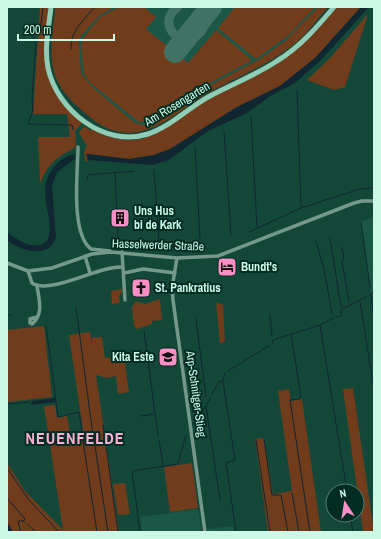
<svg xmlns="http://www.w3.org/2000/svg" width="381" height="539" font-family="'Archivo Narrow',sans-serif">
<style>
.built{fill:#1b5746}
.green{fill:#713c1c}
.water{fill:#102631}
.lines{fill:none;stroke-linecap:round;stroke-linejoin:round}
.stream{stroke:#102631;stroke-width:1}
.canal{stroke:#102631;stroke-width:3.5}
.taxiway{stroke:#407364;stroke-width:9}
.runway{stroke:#407364;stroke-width:22}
.street{stroke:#74998b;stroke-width:3.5}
.secondary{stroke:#90ccb6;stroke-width:5}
.labels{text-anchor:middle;stroke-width:4;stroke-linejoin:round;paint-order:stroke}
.street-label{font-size:12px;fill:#ccf8e7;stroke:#012c21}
.poi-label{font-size:12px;font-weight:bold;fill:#ccf8e7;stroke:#012c21;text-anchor:start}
.district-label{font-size:16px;font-weight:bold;letter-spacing:1px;fill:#fdb0d4;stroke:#012c21}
</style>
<rect width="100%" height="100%" fill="#134839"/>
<path class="built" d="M 109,7 L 320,7 L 285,44 L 156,123 L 137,127 L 82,81 L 77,40 L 99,12 Z
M 374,218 L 374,291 L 369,294 L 371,289 L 360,221 Z
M 176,351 L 178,360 L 160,362 L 159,354 Z
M 198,509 L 202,532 L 142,532 L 140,517 Z
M 233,526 L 234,532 L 208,532 L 208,529 Z"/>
<path class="green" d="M 40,7 L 49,7 C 44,59 40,85 82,123 L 75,131 L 76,147 C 57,157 48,163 40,184 L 38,137 L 70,137 L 67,114 L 33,114 Z
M 55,7 L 114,7 L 99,16 L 81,36 L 79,43 L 81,73 L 91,86 L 135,123 L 143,125 L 149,124 L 199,91 L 260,59 L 285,41 L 318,7 L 328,7 C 318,19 309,31 298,41 C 271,64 239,76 208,93 C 188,104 169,123 146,130 C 122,138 103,129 85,113 C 70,100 58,89 53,68 C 49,48 54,26 55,7 Z
M 119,7 L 144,7 L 156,17 L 146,29 L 188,63 L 216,30 L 251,59 L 251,61 L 198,89 L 148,121 L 139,122 L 90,83 L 84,74 L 81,47 L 82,39 L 100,17 Z
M 235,7 L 315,7 L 289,35 L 256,59 L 218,28 Z
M 337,7 L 361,7 L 315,58 L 280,86 L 237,107 L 170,149 L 154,155 L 129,159 L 88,154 L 86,154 L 88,162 L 85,161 L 84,152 L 87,146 L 79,133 L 84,126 L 91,131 L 92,129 C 107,138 124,142 141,139 C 162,134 177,119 194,108 C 219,92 247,82 272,67 C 298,52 318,30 337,7 Z
M 368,14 L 345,87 L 334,90 L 307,80 L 330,58 Z
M 123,289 L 119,297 L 120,303 L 112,304 L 111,291 Z
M 160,299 L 162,320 L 152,321 L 152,324 L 137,329 L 134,326 L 132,307 L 136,301 L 145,304 Z
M 216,303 L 223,304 L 225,341 L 220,344 Z
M 44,326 L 52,397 L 7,402 L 7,330 Z
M 90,332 L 92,347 L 92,338 L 102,337 L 105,358 L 124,356 L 129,392 L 118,394 L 116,376 L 107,378 L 96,375 L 119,532 L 7,532 L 7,463 L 25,491 L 63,530 L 44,406 L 55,405 L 57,418 L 67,416 L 71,439 L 84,437 L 69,335 Z
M 353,388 L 374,532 L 363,532 L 343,389 Z
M 289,389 L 291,401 L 302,399 L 321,532 L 268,532 L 255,439 L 264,438 L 273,494 L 292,491 L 278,391 Z
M 192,463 L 198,508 L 170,512 L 164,467 Z
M 125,483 L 130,514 L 118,515 L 113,484 Z"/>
<path class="water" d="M 361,7 L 369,7 L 322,59 L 295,83 L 272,95 L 247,113 L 208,131 L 169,160 L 152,165 L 88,160 L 87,158 L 88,156 L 86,154 L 88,154 L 129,159 L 154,155 L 170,149 L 237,107 L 280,86 L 315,58 Z
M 74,154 L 75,159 L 57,172 L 52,186 L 56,237 C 50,260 20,251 7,240 L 7,232 C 18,240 33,252 47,241 C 57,221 34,192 53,168 C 58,161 66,156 74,154 Z
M 55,398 L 56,402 L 31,405 L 32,401 Z"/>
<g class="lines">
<path class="stream" d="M 43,7 L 40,32 L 33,30 L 32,33 L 36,45 L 32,97 L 33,111 L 28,124 L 72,125 L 73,130
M 71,49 C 70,31 84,20 95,7
M 297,90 L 301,207
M 251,117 L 257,227
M 224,131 L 231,236
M 195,147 L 200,240
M 154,170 L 159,240
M 115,173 L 118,239
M 87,180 L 88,175 L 134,171
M 361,222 L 370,287
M 249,232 L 301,208 L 360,189 L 374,188
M 330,238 L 341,307
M 316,241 L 324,269 L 332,314
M 342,247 L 344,259 L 342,261 L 349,302
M 370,296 L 374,290
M 371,296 L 374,321
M 360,301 L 374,390
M 76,307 L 93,436
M 7,315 L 11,315
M 270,315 L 272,336
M 336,317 L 341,316 L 341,310 L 366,297
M 196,319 L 206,397
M 320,325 L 347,491
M 46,326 L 58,417 L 79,412 L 83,437
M 144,331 L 158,436
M 291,334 L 301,397 L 299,399 L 290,400 L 310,532
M 272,344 L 273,340 L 320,325 L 333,318
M 228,371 L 270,345
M 225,373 L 223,381 L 235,460 L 226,463 L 236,532
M 212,394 L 219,382 L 222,381
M 7,404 L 30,402
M 206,406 L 220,500
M 141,416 L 154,414
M 192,424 L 198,421 L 198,416 L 203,411 L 211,397
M 103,425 L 118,532
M 94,439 L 108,532
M 264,439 L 272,495 L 281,495 L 288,532
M 159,440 L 163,465
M 256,440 L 270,532
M 83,441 L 97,532
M 7,468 L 29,500 L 59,532
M 292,493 L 299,532
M 7,498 L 25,519 L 23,521
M 350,515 L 353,532
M 27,524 L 36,532
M 21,532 L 18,522 L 20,520 L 25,522
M 140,532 L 132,471 L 178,464 L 186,435"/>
<path class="canal" d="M 7,525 L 11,532"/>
<path class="taxiway" d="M 178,7 C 155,22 180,51 199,34 C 206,28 206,15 212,7"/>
<path class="runway" d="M 175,52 L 211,7"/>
<path class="street" d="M 78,147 C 78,171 70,233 91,249 L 110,251
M 122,252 L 125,300
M 85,256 L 90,273
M 177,258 L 172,288 L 173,300 L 205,532
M 7,263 L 28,271 L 52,268 L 92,254 L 111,252 L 177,258 L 218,256 L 354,203 L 362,201 L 374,201
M 28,271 L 32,283 C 51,295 97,266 122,267
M 124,273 L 143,269 L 175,273
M 37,317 L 30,319 L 30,323 L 32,324 C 44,315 39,299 37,286"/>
<path class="secondary" d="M 51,7 C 49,26 44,48 48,68 C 57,110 104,148 148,134 C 170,127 189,107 210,96 C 232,84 256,75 277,61 C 300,47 317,27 334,7"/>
</g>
<defs>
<symbol id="building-square" viewBox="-11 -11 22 22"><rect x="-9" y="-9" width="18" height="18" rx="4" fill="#fb8fc5" stroke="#012c21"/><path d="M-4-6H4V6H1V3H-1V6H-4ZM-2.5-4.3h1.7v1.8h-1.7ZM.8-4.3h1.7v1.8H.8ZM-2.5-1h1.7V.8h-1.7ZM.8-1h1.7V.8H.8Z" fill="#111"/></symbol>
<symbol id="hotel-square" viewBox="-11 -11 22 22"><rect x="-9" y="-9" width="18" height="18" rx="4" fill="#fb8fc5" stroke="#012c21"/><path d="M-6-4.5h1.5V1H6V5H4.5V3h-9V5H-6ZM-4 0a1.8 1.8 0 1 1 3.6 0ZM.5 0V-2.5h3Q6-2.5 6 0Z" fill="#111"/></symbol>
<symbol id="church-square" viewBox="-11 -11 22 22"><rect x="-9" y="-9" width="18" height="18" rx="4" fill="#fb8fc5" stroke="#012c21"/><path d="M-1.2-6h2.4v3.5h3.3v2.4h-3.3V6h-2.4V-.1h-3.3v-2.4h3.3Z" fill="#111"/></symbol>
<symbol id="school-square" viewBox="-11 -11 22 22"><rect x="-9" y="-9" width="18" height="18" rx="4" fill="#fb8fc5" stroke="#012c21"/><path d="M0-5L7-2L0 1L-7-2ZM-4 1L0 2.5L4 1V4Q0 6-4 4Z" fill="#111"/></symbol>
</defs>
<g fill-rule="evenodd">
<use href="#building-square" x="109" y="207" width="22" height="22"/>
<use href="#hotel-square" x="216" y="256" width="22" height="22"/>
<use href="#church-square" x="130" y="277" width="22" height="22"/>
<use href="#school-square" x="157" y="346" width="22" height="22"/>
</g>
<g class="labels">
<g class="street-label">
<text transform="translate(177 104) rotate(-31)" y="4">Am Rosengarten</text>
<text transform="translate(158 245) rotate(2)" y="4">Hasselwerder Straße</text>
<text transform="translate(196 394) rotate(82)" y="4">Arp-Schnitger-Stieg</text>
</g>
<g class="poi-label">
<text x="134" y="215">Uns Hus<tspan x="134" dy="14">bi de Kark</tspan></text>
<text x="241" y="271">Bundt's</text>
<text x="155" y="292">St. Pankratius</text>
<text x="154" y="361" text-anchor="end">Kita Este</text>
</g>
<g class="district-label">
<text x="75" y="444">NEUENFELDE</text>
</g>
</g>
<rect width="381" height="539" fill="none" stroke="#ccf8e7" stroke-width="16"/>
<g transform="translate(345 503) rotate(348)"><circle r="19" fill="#012c21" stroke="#527e70"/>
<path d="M0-3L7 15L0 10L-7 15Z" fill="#fb8fc5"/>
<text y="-6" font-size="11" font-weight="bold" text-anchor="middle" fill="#ccf8e7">N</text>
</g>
<path d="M18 34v6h96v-6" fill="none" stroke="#ccf8e7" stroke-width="2"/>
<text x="24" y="34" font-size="12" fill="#ccf8e7" stroke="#012c21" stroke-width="3" paint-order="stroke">200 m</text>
</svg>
